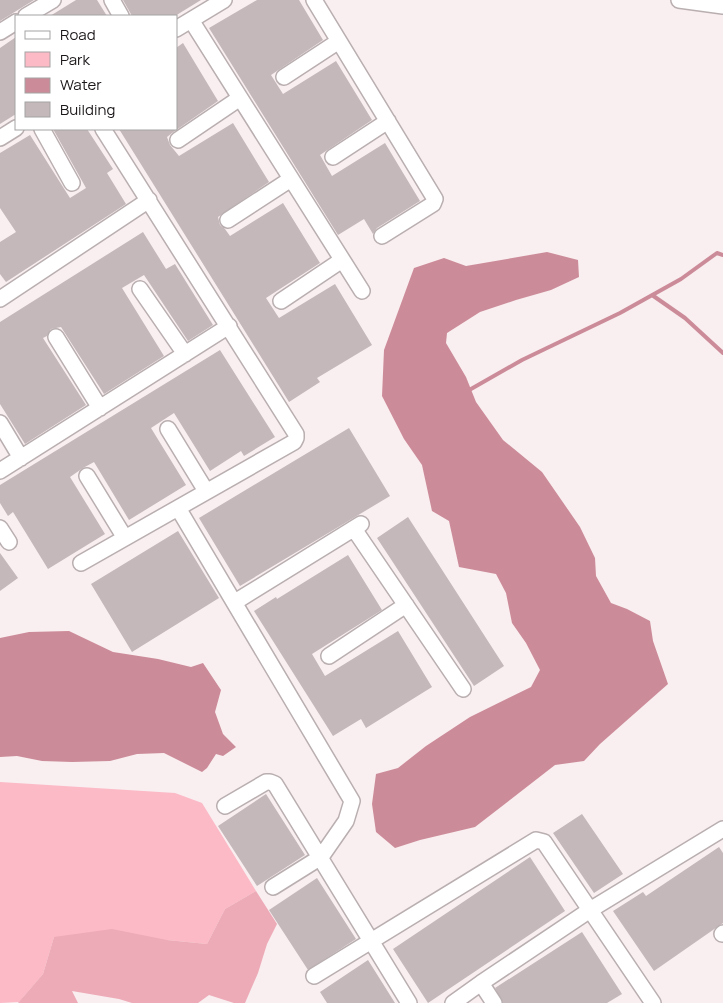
<svg xmlns="http://www.w3.org/2000/svg" width="723" height="1003" font-family="Manrope,sans-serif">
<style>
.green{fill:#fcb9c6}
.forest{fill:#edaab7}
.water{fill:#cc8b98}
.lines{fill:none;stroke-linecap:round;stroke-linejoin:round}
.stream{stroke:#cc8b98;stroke-width:4}
.building{fill:#c4b8ba}
.minor-casing{stroke:#baafb0;stroke-width:18}
.minor{stroke:#fff;stroke-width:15}
</style>
<rect width="100%" height="100%" fill="#f9eef0"/>
<path class="green" d="M 0,782 L 175,793 L 202,803 L 256,891 L 225,909 L 207,944 L 167,940 L 54,937 L 43,974 L 19,1002 L 0,1003 Z"/>
<path class="forest" d="M 256,891 L 277,924 L 267,944 L 258,973 L 245,1003 L 234,1003 L 209,995 L 198,1003 L 132,1003 L 119,999 L 72,991 L 78,1003 L 18,1003 L 43,974 L 54,937 L 112,929 L 167,940 L 207,944 L 225,909 Z"/>
<path class="water" d="M 547,252 L 578,260 L 579,277 L 551,290 L 516,300 L 480,312 L 447,333 L 446,343 L 466,377 L 476,402 L 503,440 L 542,472 L 580,527 L 595,558 L 596,576 L 611,603 L 627,609 L 650,621 L 653,641 L 668,684 L 600,744 L 584,761 L 555,765 L 475,827 L 420,840 L 395,848 L 376,832 L 372,804 L 376,774 L 398,768 L 426,746 L 470,717 L 531,687 L 540,670 L 526,643 L 512,623 L 506,593 L 496,574 L 459,567 L 449,521 L 432,511 L 422,465 L 404,439 L 382,396 L 384,350 L 414,268 L 444,258 L 466,266 Z
M 69,631 L 113,652 L 158,659 L 191,667 L 203,663 L 221,690 L 215,712 L 223,734 L 236,747 L 223,756 L 216,754 L 207,768 L 202,772 L 164,753 L 137,754 L 110,761 L 72,762 L 42,761 L 17,756 L 0,757 L 0,638 L 29,632 Z"/>
<g class="lines">
<path class="stream" d="M 652,295 L 685,318 L 723,353
M 471,389 L 522,360 L 620,313 L 681,279 L 717,253 L 723,255"/>
</g>
<path class="building" d="M 0,0 L 34,0 L 0,21 Z
M 76,0 L 97,0 L 107,16 L 50,16 Z
M 123,0 L 201,0 L 175,16 L 132,16 Z
M 257,0 L 299,0 L 323,40 L 271,75 L 283,94 L 336,61 L 372,120 L 320,155 L 332,176 L 385,143 L 420,201 L 377,228 L 373,234 L 364,219 L 338,235 L 209,28 Z
M 16,37 L 16,114 L 0,124 L 0,48 Z
M 183,43 L 218,101 L 172,133 L 167,137 L 170,145 L 179,156 L 233,123 L 269,182 L 218,217 L 220,225 L 225,229 L 230,236 L 283,203 L 320,263 L 266,298 L 279,318 L 335,284 L 372,345 L 317,378 L 320,382 L 289,402 L 119,129 L 176,129 L 176,48 Z
M 53,129 L 87,129 L 113,169 L 107,173 L 126,204 L 6,282 L 0,274 L 0,242 L 16,232 L 0,208 L 0,153 L 30,135 L 70,198 L 86,188 Z
M 143,232 L 166,269 L 175,264 L 213,325 L 188,341 L 144,275 L 122,288 L 164,356 L 104,394 L 61,327 L 51,329 L 47,336 L 43,338 L 86,405 L 25,444 L 0,404 L 0,322 Z
M 220,350 L 275,437 L 244,456 L 241,451 L 210,471 L 174,413 L 151,428 L 186,485 L 129,520 L 94,462 L 83,468 L 70,477 L 105,534 L 48,569 L 13,512 L 8,516 L 0,503 L 0,485 Z
M 349,428 L 390,496 L 240,586 L 199,518 Z
M 408,517 L 504,666 L 474,686 L 377,538 Z
M 178,531 L 219,598 L 132,652 L 91,584 Z
M 0,553 L 18,578 L 0,591 Z
M 348,555 L 382,610 L 312,654 L 325,676 L 398,631 L 432,687 L 366,728 L 361,719 L 333,736 L 254,611 L 276,597 L 277,599 Z
M 266,794 L 305,855 L 257,886 L 218,826 Z
M 582,814 L 623,874 L 594,893 L 553,833 Z
M 719,847 L 723,853 L 723,923 L 654,971 L 613,911 L 643,892 L 646,896 Z
M 530,857 L 565,911 L 428,1003 L 393,949 Z
M 317,878 L 356,939 L 308,970 L 269,910 Z
M 582,932 L 622,994 L 607,1003 L 503,1003 L 495,988 Z
M 368,960 L 395,1003 L 327,1003 L 320,992 Z"/>
<g class="lines">
<defs>
<path id="minor" d="M 112,0 L 121,16
M 314,0 L 435,199 L 433,204 L 382,236
M 679,0 L 723,6
M 26,16 L 53,0
M 191,20 L 362,291
M 176,29 L 224,0
M 0,32 L 16,22
M 284,77 L 339,41
M 42,129 L 72,183
M 0,138 L 16,128
M 178,140 L 240,98
M 333,157 L 388,121
M 228,220 L 291,179
M 140,289 L 185,354
M 0,299 L 149,200
M 281,301 L 342,260
M 56,337 L 100,408
M 0,423 L 21,458
M 168,429 L 206,491
M 0,471 L 229,326
M 87,476 L 125,538
M 178,508 L 352,801 L 346,821 L 321,857 L 273,887
M 0,528 L 9,542
M 354,529 L 463,689
M 81,563 L 294,442 L 296,438 L 296,434 L 103,129
M 235,602 L 361,524
M 329,656 L 406,605
M 225,806 L 266,782 L 270,782 L 275,784 L 409,1003
M 722,934 L 723,933
M 314,976 L 536,840 L 544,842 L 653,1003
M 481,983 L 590,910 L 723,829
M 453,1003 L 481,983 L 494,1003"/>
</defs>
<use href="#minor" class="minor-casing"/>
<use href="#minor" class="minor"/>
</g>
<rect x="15" y="15" width="162" height="115" fill="#ffffff" stroke="#a4a3a3"/>
<rect x="25" y="31" width="25" height="8" fill="#ffffff" stroke="#a4a3a3"/>
<text x="60" y="40" font-size="15" fill="#1c1819">Road</text>
<rect x="25" y="52" width="25" height="15" fill="#fcb9c6" stroke="#a4a3a3"/>
<text x="60" y="65" font-size="15" fill="#1c1819">Park</text>
<rect x="25" y="78" width="25" height="15" fill="#cc8b98" stroke="#a4a3a3"/>
<text x="60" y="90" font-size="15" fill="#1c1819">Water</text>
<rect x="25" y="102" width="25" height="15" fill="#c4b8ba" stroke="#a4a3a3"/>
<text x="60" y="115" font-size="15" fill="#1c1819">Building</text>
</svg>
